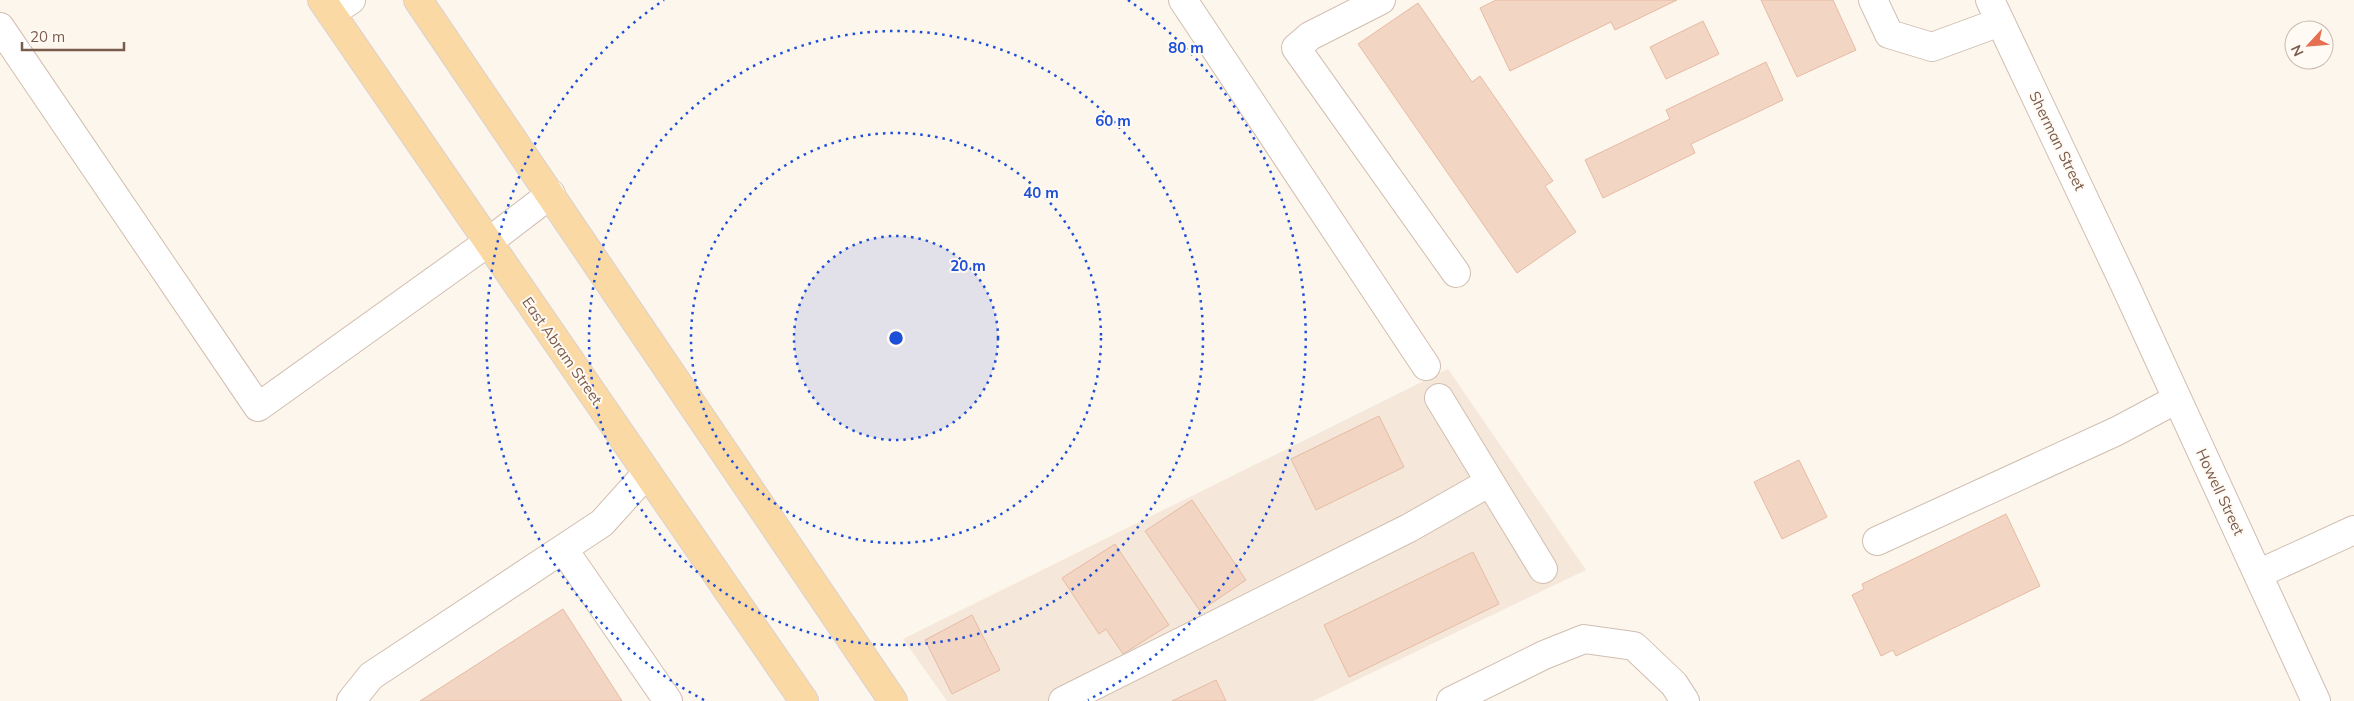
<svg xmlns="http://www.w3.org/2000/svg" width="2354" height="701" font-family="Mulish,sans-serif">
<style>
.residential{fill:#f5e8da}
.building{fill:#f3d5c3;stroke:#e6bba3}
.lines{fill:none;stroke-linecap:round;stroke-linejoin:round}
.minor-casing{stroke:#d1beb0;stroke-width:30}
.major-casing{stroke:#dad1cd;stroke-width:30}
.minor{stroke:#fff;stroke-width:28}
.major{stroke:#fbd9a5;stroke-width:28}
.ring{fill:none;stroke:#1d4ed8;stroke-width:2.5;stroke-dasharray:2.5 5}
.labels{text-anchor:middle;stroke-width:4;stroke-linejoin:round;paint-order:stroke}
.street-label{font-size:15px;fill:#7a5c4d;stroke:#fffaf3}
.centre{fill:#1d4ed8;stroke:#fffaf3;stroke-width:2.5}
.ring-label{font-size:15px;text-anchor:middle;font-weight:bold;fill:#1d4ed8;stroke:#fffaf3;stroke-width:4;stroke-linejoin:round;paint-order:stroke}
</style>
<rect width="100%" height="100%" fill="#fdf6ec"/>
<path class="residential" d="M 1448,369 L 1586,570 L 1313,701 L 947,701 L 903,639 Z"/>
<path class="building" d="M 1496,0 L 1677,0 L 1615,30 L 1611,22 L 1510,71 L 1480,8 Z
M 1761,0 L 1833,0 L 1856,50 L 1797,77 Z
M 1418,3 L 1472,82 L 1480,76 L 1553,181 L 1545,186 L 1576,232 L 1517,273 L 1358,44 Z
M 1703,21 L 1719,54 L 1666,79 L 1650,47 Z
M 1766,62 L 1783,100 L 1691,144 L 1695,153 L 1603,198 L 1585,160 L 1670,119 L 1666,110 Z
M 1379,416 L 1404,467 L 1316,510 L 1291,459 Z
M 1799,460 L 1827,517 L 1782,539 L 1754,482 Z
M 1192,500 L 1246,580 L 1200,611 L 1145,531 Z
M 2006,514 L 2040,586 L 1896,656 L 1893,650 L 1881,656 L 1852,595 L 1864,589 L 1862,584 Z
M 1115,544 L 1169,625 L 1123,654 L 1106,629 L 1099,634 L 1062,578 Z
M 1473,552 L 1499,604 L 1349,677 L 1324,625 Z
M 563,609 L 622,701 L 420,701 Z
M 972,615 L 1000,670 L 952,694 L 925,640 Z
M 1216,680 L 1226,701 L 1172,701 Z"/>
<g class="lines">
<defs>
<path id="minor" d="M 1183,0 L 1426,366
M 1381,0 L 1310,36 L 1296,48 L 1456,273
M 1873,0 L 1889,34 L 1932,47 L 2000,22
M 1990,0 L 2124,283 L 2316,701
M 331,13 L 351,0
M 0,27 L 258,407 L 487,243 L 551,194
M 1439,398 L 1543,569
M 1877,541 L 2117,431 L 2177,399
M 564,550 L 668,701
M 2258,574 L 2354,530
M 351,701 L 371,676 L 602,523 L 647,473
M 1063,701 L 1409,528 L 1490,482
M 1451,701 L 1544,655 L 1584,639 L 1634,646 L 1674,684 L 1685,701"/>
<path id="major" d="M 322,0 L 804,701
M 418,0 L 893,701"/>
</defs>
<use href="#minor" class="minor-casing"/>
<use href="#major" class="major-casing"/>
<use href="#minor" class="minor"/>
<use href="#major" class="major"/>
</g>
<circle cx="896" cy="338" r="102" fill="#1d4ed8" fill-opacity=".12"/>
<g class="ring">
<circle cx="896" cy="338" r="102"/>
<circle cx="896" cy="338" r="205"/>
<circle cx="896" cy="338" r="307"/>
<path d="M704 700A410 410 0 0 1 664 0M1128 0A410 410 0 0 1 1088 700"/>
</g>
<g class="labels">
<g class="street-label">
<text transform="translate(2057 141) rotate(64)" y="5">Sherman Street</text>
<text transform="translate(562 351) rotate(55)" y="5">East Abram Street</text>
<text transform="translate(2220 492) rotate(65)" y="5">Howell Street</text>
</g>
</g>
<circle cx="896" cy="338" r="8" class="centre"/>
<g class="ring-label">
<text x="1186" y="53">80 m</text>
<text x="1113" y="126">60 m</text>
<text x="1041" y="198">40 m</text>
<text x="968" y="271">20 m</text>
</g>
<g transform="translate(2309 45) rotate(244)"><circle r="24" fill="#fffaf3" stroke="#cabbb1"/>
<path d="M0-4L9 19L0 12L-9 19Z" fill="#e76f51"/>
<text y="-8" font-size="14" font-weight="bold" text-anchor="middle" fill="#7a5c4d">N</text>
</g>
<path d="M22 42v8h102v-8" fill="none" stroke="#7a5c4d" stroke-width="2.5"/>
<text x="30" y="42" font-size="15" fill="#7a5c4d" stroke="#fffaf3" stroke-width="4" paint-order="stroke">20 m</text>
</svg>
